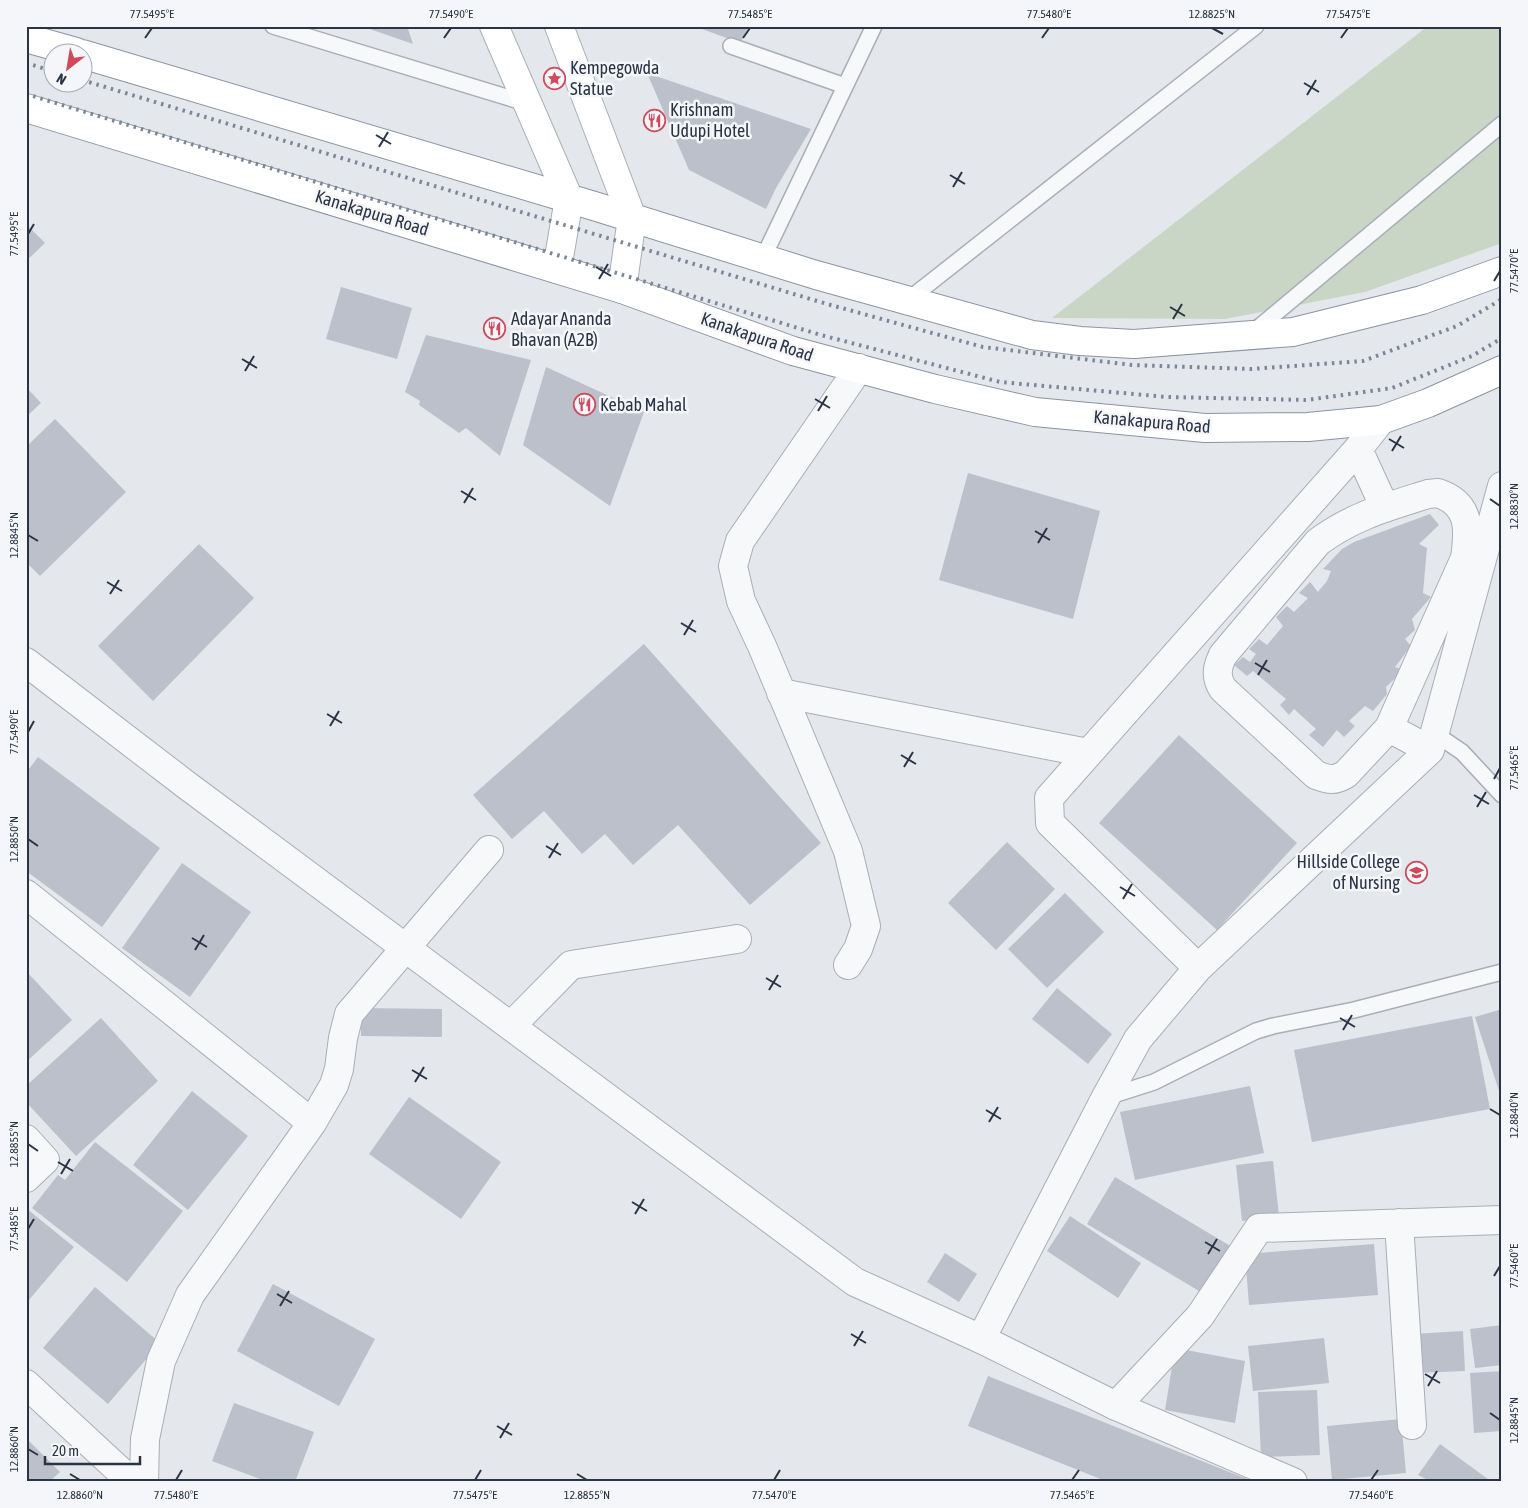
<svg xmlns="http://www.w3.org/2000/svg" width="1528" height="1508" font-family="'Asap Condensed',sans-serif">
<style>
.green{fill:#c9d6c5}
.building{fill:#bbc0ca}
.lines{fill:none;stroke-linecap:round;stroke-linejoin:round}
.service-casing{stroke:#a9aeb7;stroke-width:18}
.minor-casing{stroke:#a9aeb7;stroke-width:30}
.tertiary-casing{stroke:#a9aeb7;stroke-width:30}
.secondary-casing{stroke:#a9aeb7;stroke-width:30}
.trunk-casing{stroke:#8b94a3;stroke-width:30}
.service{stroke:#f7f8fa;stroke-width:15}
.minor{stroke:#f7f8fa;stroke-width:28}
.tertiary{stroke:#f7f8fa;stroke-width:28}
.secondary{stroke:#fff;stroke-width:28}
.trunk{stroke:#fff;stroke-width:28}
.rail{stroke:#7d8696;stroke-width:4;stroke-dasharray:2.5 5;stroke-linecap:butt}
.ticks{fill:none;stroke:#2b3445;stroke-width:2}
.labels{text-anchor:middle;stroke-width:5;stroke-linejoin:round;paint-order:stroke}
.poi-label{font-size:18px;fill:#2b3445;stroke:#f4f6f9;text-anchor:start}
.street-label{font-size:18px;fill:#2b3445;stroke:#f4f6f9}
.neatline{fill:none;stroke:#2b3445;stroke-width:2}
.ticks-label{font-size:12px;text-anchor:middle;fill:#2b3445}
</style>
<rect width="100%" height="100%" fill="#e4e7ec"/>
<path class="green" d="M 1428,26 L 1502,26 L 1502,243 L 1365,292 L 1225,319 L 1052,318 Z"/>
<path class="building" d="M 364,26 L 407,26 L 413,44 L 364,27 Z
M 694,26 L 749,26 L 740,43 Z
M 647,73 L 811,129 L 776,188 L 766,209 L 689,170 Z
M 26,224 L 45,243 L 26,261 Z
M 341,287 L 412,308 L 397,359 L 326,339 Z
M 426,335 L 531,360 L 500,456 L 466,428 L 459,433 L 419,405 L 420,401 L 405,392 Z
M 546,367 L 644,412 L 610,506 L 523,445 Z
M 26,387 L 41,403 L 26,417 Z
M 55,419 L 126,492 L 40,576 L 26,562 L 26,447 Z
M 968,473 L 1100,511 L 1073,619 L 939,580 Z
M 1430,514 L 1439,525 L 1419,544 L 1427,548 L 1423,593 L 1431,597 L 1412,619 L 1415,630 L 1405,639 L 1411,646 L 1395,667 L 1404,670 L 1386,687 L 1387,694 L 1373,711 L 1365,706 L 1349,721 L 1355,726 L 1344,737 L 1337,730 L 1323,747 L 1309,735 L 1316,729 L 1294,709 L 1289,715 L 1280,705 L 1286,699 L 1253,671 L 1247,676 L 1234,665 L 1243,657 L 1250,662 L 1256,654 L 1249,649 L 1259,639 L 1267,645 L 1283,626 L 1276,617 L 1287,606 L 1294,612 L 1308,598 L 1299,593 L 1310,582 L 1318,592 L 1327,581 L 1331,571 L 1323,569 L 1342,549 L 1354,542 Z
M 199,544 L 254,598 L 153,701 L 98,646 Z
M 644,644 L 821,843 L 750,905 L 678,825 L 633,865 L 605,834 L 582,854 L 544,811 L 512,839 L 473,795 Z
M 1179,735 L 1297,843 L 1217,930 L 1099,823 Z
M 38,757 L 160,848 L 102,927 L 26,871 L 26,773 Z
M 1007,842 L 1055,889 L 996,950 L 948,903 Z
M 182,863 L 251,912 L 190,997 L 122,948 Z
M 1065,893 L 1104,932 L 1047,988 L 1008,949 Z
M 26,971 L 72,1020 L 26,1062 Z
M 1057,988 L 1112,1034 L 1088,1064 L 1032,1019 Z
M 361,1008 L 442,1009 L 442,1037 L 361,1036 Z
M 1502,1009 L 1502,1097 L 1501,1097 L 1475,1017 Z
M 1472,1016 L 1490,1109 L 1312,1142 L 1294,1050 Z
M 101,1018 L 158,1081 L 76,1156 L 26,1102 L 26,1086 Z
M 1250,1086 L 1264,1153 L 1135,1180 L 1120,1112 Z
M 192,1091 L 248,1136 L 188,1210 L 133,1165 Z
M 409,1097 L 501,1162 L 461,1219 L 369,1154 Z
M 95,1142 L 183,1211 L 127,1282 L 32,1208 L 58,1175 L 65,1180 Z
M 1273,1161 L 1279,1216 L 1242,1221 L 1236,1165 Z
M 1115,1177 L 1237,1250 L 1209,1297 L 1087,1224 Z
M 26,1208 L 74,1247 L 28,1301 L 26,1300 Z
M 1070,1216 L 1141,1263 L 1118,1298 L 1047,1251 Z
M 1374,1244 L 1378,1295 L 1249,1305 L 1245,1254 Z
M 945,1253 L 977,1274 L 959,1302 L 927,1282 Z
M 273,1284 L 375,1339 L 339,1406 L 237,1351 Z
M 95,1287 L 160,1343 L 108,1404 L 43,1348 Z
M 1502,1325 L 1502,1365 L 1475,1368 L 1470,1329 Z
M 1463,1331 L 1465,1371 L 1415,1373 L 1413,1334 Z
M 1324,1338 L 1329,1383 L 1253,1391 L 1248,1346 Z
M 1175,1348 L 1245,1361 L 1235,1423 L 1165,1410 Z
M 1502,1371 L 1502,1431 L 1474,1433 L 1470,1373 Z
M 988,1376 L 1247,1479 L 1246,1482 L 1108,1482 L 968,1426 Z
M 1317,1390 L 1320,1455 L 1261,1457 L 1258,1392 Z
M 234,1403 L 314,1432 L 295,1482 L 268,1482 L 212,1461 Z
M 1401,1419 L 1406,1473 L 1332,1480 L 1327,1426 Z
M 26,1438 L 60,1472 L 49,1482 L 26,1482 Z
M 1440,1444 L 1492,1482 L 1432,1482 L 1418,1475 Z"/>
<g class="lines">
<defs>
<path id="service" d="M 273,26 L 529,104
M 731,46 L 845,86
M 763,258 L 874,26
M 908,300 L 1256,26
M 1252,333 L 1502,124
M 1434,733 L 1462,752 L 1502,795
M 1107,1097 L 1154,1082 L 1256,1031 L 1273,1026 L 1354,1010 L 1502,972"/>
<path id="minor" d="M 1358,449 L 1385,508
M 1438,493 C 1471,504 1469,530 1465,558 L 1389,728 L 1346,774 C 1335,781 1329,780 1316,775 L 1223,689 C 1215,677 1217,667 1223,655 L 1318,542 C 1353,516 1387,507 1428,494 Z
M 781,693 L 1088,753
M 1389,728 L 1430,750
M 26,894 L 312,1123 L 190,1295 L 161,1361 L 145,1439 L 144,1482
M 848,965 L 858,949 L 866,926 L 848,851 L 762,646 L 741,601 L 733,566 L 740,541 L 859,368
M 1198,968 L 1050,823 L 1049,798 L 1358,449 L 1381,420
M 511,1026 L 571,965 L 737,939
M 312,1123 L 334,1085 L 339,1069 L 343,1038 L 349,1014 L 489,850
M 26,1139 L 45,1160 L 26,1178
M 1399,1223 L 1412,1425
M 981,1339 L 1106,1097 L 1138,1039 L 1198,968 L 1430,750 L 1502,486
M 26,1384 L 132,1482
M 1116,1406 L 1200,1316 L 1259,1228 L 1502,1220"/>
<path id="tertiary" d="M 26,662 L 189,787 L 855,1282 L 981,1339 L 1116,1406 L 1293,1482"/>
<path id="secondary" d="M 494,26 L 569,199 L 557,269
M 559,26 L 632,218 L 622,289"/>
<path id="trunk" d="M 26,38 L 76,52
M 82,54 L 594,206 L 816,275 L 1032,335 L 1080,341 L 1134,344 L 1293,332 L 1422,300 L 1502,271
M 26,108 L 622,289 L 793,351 L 935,389 L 1035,412 L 1205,428 L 1308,427 L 1381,420 L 1428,403 L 1502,370"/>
</defs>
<use href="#service" class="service-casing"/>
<use href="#minor" class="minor-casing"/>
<use href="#tertiary" class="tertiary-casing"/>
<use href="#secondary" class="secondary-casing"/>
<use href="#trunk" class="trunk-casing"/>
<use href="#service" class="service"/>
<use href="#minor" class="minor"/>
<use href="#tertiary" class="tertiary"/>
<use href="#secondary" class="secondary"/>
<use href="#trunk" class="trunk"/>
<path class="rail" d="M 26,63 L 52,71
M 82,80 L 827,304 L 983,347 L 1132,365 L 1251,369 L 1363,361 L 1457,326 L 1502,299
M 26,94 L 821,335 L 1000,382 L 1167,397 L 1307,400 L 1392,388 L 1472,356 L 1502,338"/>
</g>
<path class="ticks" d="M 1212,28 L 1223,34M 145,38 L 152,28M 444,38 L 451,28M 743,38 L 750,28M 1042,38 L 1049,28M 1341,38 L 1348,28M 1304,83 L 1319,92M 1307,95 L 1316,80M 376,135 L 391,144M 379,147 L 388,132M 950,175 L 965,184M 953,187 L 962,172M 28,234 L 34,224M 596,267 L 611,276M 599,279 L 608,264M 1494,281 L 1500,271M 1170,307 L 1185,316M 1173,319 L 1182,304M 242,359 L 257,368M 245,371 L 254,356M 815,399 L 830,408M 818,411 L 827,396M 1389,439 L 1404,448M 1392,451 L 1401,436M 461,491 L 476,500M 1490,499 L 1500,506M 464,503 L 473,488M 1035,531 L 1050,540M 28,535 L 38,541M 1038,543 L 1047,528M 107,582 L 122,591M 110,594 L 119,580M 681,623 L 696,632M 684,635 L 693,620M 1255,663 L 1270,672M 1258,675 L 1267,660M 327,714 L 342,723M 330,726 L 339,711M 28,732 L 34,721M 901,755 L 916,764M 904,767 L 913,752M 1494,779 L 1500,768M 1474,795 L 1489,804M 1477,807 L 1486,792M 28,839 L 38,846M 546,846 L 561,855M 549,858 L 558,843M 1120,887 L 1135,896M 1123,899 L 1132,884M 192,938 L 207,947M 195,950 L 204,935M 766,978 L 781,987M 769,990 L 778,975M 1340,1018 L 1355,1027M 1343,1030 L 1352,1015M 412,1070 L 427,1079M 415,1082 L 424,1067M 1490,1109 L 1500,1115M 986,1110 L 1001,1119M 989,1122 L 998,1107M 28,1144 L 38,1151M 58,1162 L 73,1171M 61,1174 L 70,1159M 632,1202 L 647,1211M 635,1214 L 644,1199M 28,1229 L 34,1219M 1205,1242 L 1220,1251M 1208,1254 L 1217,1239M 1494,1276 L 1500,1266M 277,1294 L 292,1303M 280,1306 L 289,1291M 851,1334 L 866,1343M 854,1346 L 863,1331M 1425,1374 L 1440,1383M 1428,1386 L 1437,1371M 1490,1413 L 1500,1420M 497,1426 L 512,1435M 500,1438 L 509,1423M 28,1449 L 38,1455M 70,1474 L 80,1480M 577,1474 L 587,1480M 176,1480 L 182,1470M 475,1480 L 481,1470M 774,1480 L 780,1470M 1072,1480 L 1079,1470M 1371,1480 L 1378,1470"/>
<defs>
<symbol id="sight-ring" viewBox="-11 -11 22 22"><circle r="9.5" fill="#f4f6f9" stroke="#d1495b" stroke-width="1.5"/><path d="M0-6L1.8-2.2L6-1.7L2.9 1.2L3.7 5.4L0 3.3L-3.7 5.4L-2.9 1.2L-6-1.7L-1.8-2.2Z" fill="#d1495b"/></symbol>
<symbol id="restaurant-ring" viewBox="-11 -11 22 22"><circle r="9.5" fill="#f4f6f9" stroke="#d1495b" stroke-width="1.5"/><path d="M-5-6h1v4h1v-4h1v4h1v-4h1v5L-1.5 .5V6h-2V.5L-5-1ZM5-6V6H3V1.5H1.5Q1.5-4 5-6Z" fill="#d1495b"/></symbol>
<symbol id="university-ring" viewBox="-11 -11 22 22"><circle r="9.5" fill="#f4f6f9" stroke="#d1495b" stroke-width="1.5"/><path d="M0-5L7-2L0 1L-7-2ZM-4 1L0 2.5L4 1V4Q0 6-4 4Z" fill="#d1495b"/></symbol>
</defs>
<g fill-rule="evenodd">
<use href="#sight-ring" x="542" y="66" width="25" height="25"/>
<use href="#restaurant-ring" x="642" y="108" width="25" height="25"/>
<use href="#restaurant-ring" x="482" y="316" width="25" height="25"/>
<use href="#restaurant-ring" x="572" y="392" width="25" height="25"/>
<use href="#university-ring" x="1404" y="860" width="25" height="25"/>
</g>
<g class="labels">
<g class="poi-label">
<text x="570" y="74">Kempegowda<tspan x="570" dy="21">Statue</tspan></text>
<text x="670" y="116">Krishnam<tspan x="670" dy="21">Udupi Hotel</tspan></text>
<text x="511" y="325">Adayar Ananda<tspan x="511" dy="21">Bhavan (A2B)</tspan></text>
<text x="600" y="411">Kebab Mahal</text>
<text x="1400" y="868" text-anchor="end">Hillside College<tspan x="1400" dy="21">of Nursing</tspan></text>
</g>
<g class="street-label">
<text transform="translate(372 213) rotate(17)" y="6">Kanakapura Road</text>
<text transform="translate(757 337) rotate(19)" y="6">Kanakapura Road</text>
<text transform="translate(1152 422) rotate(5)" y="6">Kanakapura Road</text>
</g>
</g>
<rect width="1528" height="1508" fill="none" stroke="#f4f6f9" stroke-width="55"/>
<g transform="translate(68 68) rotate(211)"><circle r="24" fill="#f4f6f9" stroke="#a4a8b1"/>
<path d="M0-4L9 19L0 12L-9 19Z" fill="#d1495b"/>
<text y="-8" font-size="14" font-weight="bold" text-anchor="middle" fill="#2b3445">N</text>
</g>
<path d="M45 1456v8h95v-8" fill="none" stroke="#2b3445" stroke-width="2.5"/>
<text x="52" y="1456" font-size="15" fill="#2b3445" stroke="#f4f6f9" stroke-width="4" paint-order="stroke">20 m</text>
<rect x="28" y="28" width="1472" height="1452" class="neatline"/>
<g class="ticks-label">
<text x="152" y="18">77.5495°E</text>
<text x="451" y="18">77.5490°E</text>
<text x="750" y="18">77.5485°E</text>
<text x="1049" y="18">77.5480°E</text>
<text x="1212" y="18">12.8825°N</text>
<text x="1348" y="18">77.5475°E</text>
<text transform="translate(14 234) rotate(-90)" y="4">77.5495°E</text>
<text transform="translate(1514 271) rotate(-90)" y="4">77.5470°E</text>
<text transform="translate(1514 506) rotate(-90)" y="4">12.8830°N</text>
<text transform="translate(14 535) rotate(-90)" y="4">12.8845°N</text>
<text transform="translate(14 732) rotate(-90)" y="4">77.5490°E</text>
<text transform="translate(1514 768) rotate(-90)" y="4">77.5465°E</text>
<text transform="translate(14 839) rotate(-90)" y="4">12.8850°N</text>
<text transform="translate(1514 1115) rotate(-90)" y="4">12.8840°N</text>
<text transform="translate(14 1144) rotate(-90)" y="4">12.8855°N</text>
<text transform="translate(14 1229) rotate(-90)" y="4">77.5485°E</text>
<text transform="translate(1514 1266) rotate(-90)" y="4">77.5460°E</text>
<text transform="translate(1514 1420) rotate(-90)" y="4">12.8845°N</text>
<text transform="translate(14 1449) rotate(-90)" y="4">12.8860°N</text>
<text x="80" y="1499">12.8860°N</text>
<text x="176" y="1499">77.5480°E</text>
<text x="475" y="1499">77.5475°E</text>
<text x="587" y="1499">12.8855°N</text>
<text x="774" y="1499">77.5470°E</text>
<text x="1072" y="1499">77.5465°E</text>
<text x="1371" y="1499">77.5460°E</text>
</g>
</svg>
